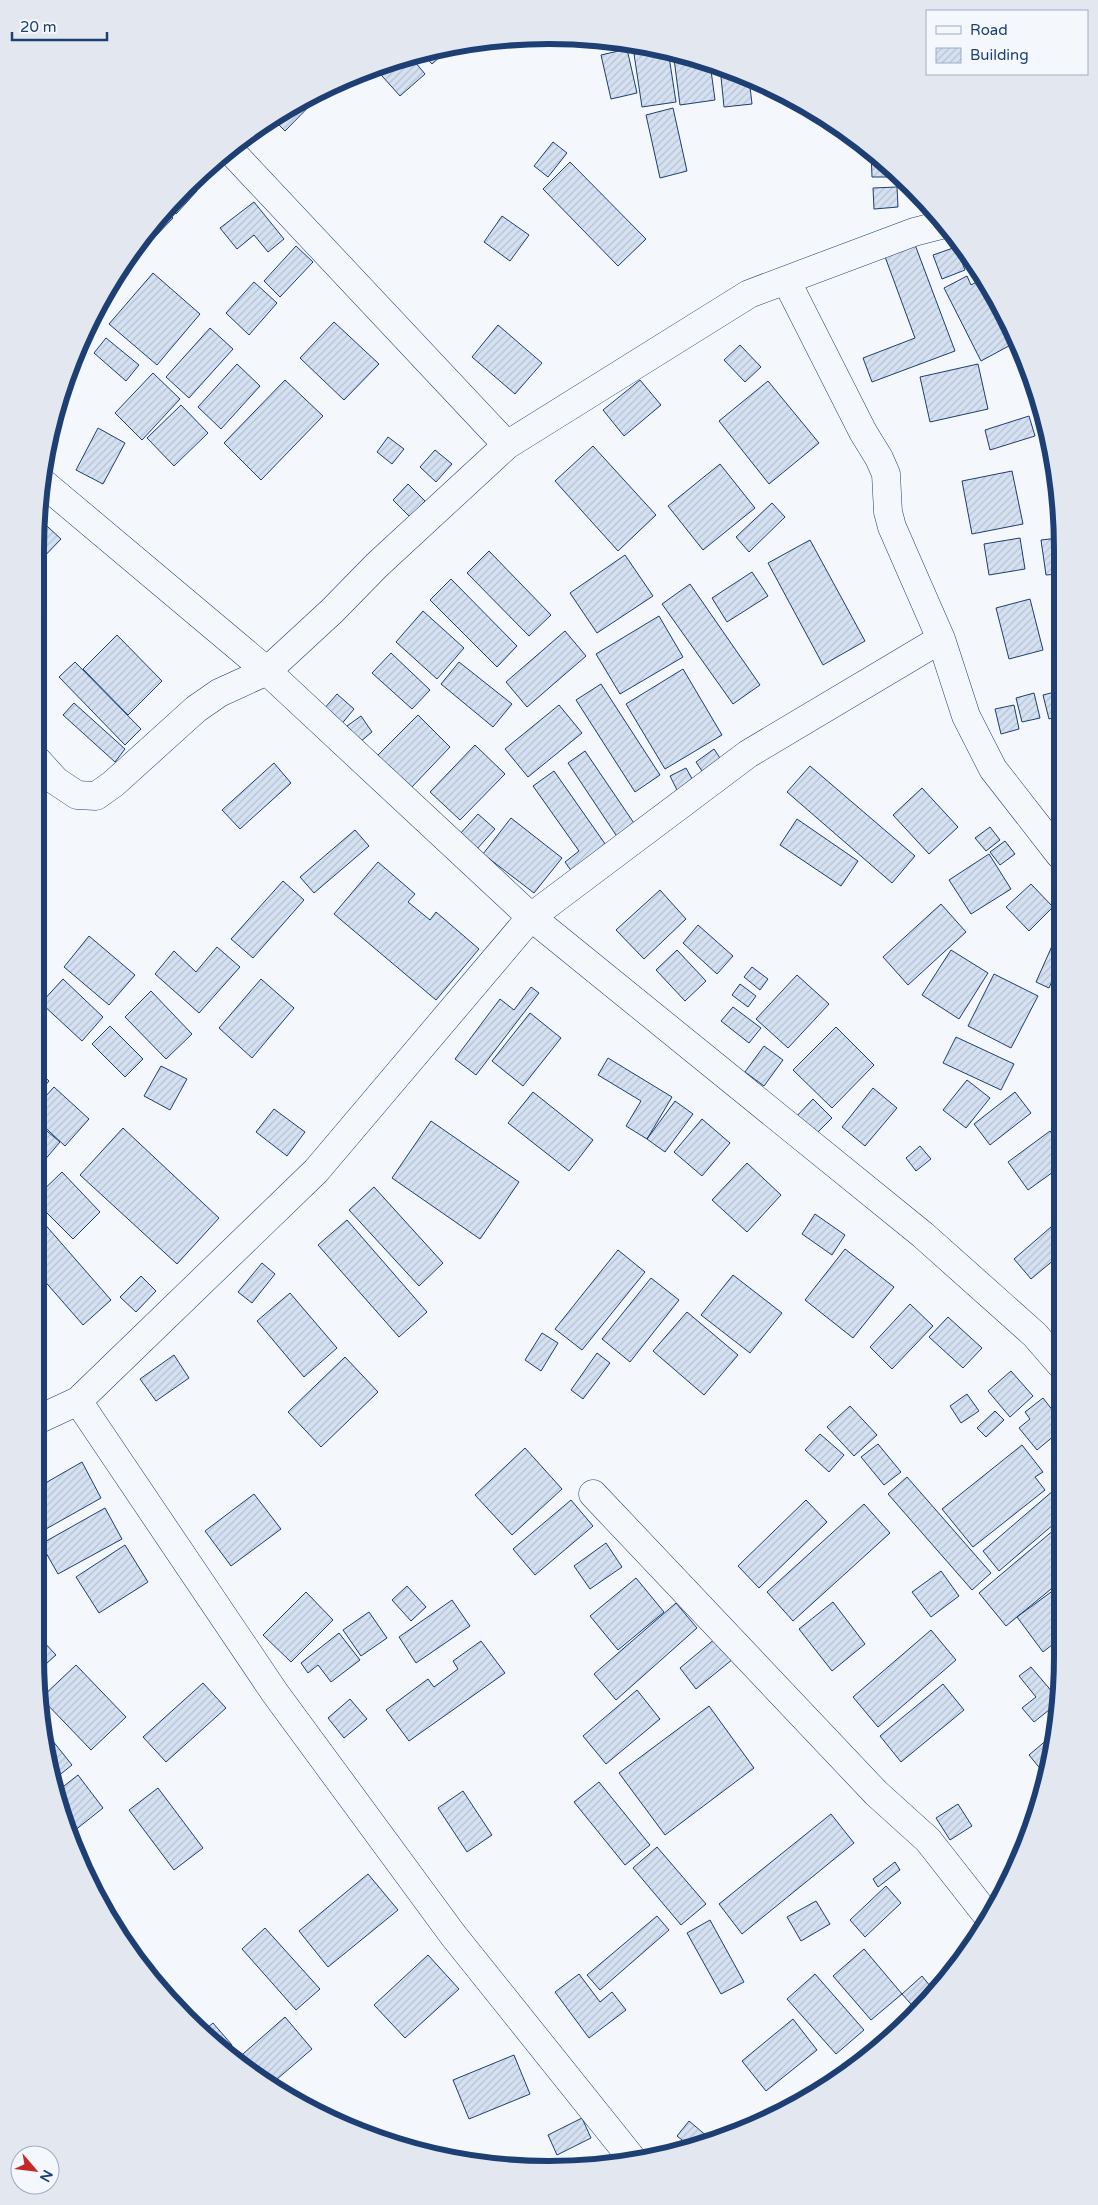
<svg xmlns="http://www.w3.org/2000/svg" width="1098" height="2205" font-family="'Varela Round',sans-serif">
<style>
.building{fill:url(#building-hatch);stroke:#1d3f73}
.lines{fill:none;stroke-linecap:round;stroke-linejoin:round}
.minor-casing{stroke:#1d3f73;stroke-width:29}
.minor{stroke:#f4f7fb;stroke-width:28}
.rim{fill:none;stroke:#1d3f73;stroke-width:6}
</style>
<defs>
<pattern id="building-hatch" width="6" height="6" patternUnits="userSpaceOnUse" patternTransform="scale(1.25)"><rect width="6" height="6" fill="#d5e0f0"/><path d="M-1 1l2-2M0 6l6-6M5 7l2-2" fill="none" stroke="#b6c1d1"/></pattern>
</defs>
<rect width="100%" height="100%" fill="#f4f7fb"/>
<path class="building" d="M 585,37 L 613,41 L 587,45 Z
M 452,46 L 432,64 L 422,53 Z
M 627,49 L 637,93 L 611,99 L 601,55 Z
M 663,49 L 668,50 L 676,102 L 642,107 L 634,54 Z
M 673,51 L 710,63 L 715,100 L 680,105 Z
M 410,56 L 425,74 L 400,96 L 374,67 Z
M 720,67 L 749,78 L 752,104 L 724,107 Z
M 758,81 L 776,88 L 779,90 L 758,90 Z
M 328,87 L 285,131 L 272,118 L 292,104 Z
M 673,108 L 687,171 L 660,178 L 646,115 Z
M 553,142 L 567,153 L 548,177 L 534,166 Z
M 871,151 L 890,169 L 890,177 L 872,177 Z
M 570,162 L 646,239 L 618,266 L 543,189 Z
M 190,184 L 197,191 L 176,214 L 169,207 Z
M 897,187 L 898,207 L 874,209 L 873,188 Z
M 254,202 L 284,239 L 268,252 L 254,235 L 237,249 L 220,228 Z
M 165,211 L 173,218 L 152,240 L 144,233 Z
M 502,216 L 529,235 L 510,261 L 484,242 Z
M 914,242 L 955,351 L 872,382 L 863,358 L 915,338 L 884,254 Z
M 296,246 L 313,262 L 280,297 L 264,281 Z
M 956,247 L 965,270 L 942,279 L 933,255 Z
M 153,273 L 200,314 L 157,365 L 109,324 Z
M 967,276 L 971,285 L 982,279 L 1018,341 L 981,361 L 944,288 Z
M 254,282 L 277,303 L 249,335 L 226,313 Z
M 92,316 L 98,324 L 83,336 L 88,322 Z
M 334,322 L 379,364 L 344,400 L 300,358 Z
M 498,325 L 542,363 L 515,394 L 472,357 Z
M 210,328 L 233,349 L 189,398 L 166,377 Z
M 106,338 L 139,365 L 126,381 L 94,353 Z
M 740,345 L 761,367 L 745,382 L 724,360 Z
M 237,364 L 260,386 L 221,429 L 198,407 Z
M 978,364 L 988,409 L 930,422 L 920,377 Z
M 153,373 L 180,399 L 142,440 L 115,413 Z
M 285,380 L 323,416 L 261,480 L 224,443 Z
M 640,380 L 661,405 L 624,436 L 603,410 Z
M 768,381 L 819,443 L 769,484 L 719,421 Z
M 181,405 L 208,433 L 174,466 L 147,438 Z
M 1029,416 L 1035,436 L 990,450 L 985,430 Z
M 98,428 L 125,443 L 103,484 L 76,470 Z
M 388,437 L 404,449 L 392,464 L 377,452 Z
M 593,446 L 656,515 L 618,551 L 555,481 Z
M 435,450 L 452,464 L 436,482 L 420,467 Z
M 720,464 L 755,508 L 703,550 L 668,506 Z
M 1012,471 L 1023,524 L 972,534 L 962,481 Z
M 408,484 L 425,501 L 410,517 L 393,500 Z
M 772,503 L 785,517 L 749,552 L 736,537 Z
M 36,516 L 61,539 L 39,562 L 36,558 Z
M 1020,538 L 1025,569 L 989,575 L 984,544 Z
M 1059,538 L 1059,574 L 1046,575 L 1041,540 Z
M 810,540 L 865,641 L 823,665 L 768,563 Z
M 489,551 L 551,615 L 529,636 L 467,573 Z
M 625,555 L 653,596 L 597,633 L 570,593 Z
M 752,572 L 768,596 L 727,622 L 712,598 Z
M 451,579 L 517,646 L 497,667 L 430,600 Z
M 690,584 L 760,685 L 733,704 L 662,604 Z
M 1030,599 L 1043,650 L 1009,659 L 996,608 Z
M 423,611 L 464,648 L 437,679 L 396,642 Z
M 659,616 L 683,657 L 620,694 L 596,654 Z
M 565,631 L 586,656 L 527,707 L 506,682 Z
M 117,635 L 162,681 L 128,715 L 83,669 Z
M 391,653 L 430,690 L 412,709 L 372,673 Z
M 75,662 L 141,729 L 125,745 L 59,677 Z
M 459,662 L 512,704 L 493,727 L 441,684 Z
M 683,669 L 722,735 L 665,769 L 626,704 Z
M 601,684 L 660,775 L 635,792 L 576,700 Z
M 1059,691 L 1059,716 L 1049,719 L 1043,695 Z
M 1034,693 L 1040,718 L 1022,722 L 1016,698 Z
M 337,694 L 354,709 L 340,726 L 323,710 Z
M 74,703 L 125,749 L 115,762 L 63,715 Z
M 559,705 L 582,733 L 528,777 L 505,749 Z
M 1014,705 L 1019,729 L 1001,734 L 995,709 Z
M 418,715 L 450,747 L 410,789 L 376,757 Z
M 361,716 L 372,732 L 360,742 L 347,726 Z
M 475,745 L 505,774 L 460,820 L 430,792 Z
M 714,749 L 722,761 L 704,774 L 696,762 Z
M 585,751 L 640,832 L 622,844 L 568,763 Z
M 274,763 L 291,783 L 240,829 L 222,810 Z
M 810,766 L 915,856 L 892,883 L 787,792 Z
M 686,768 L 695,784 L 678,792 L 670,776 Z
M 554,771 L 615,858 L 580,883 L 565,862 L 579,851 L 533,786 Z
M 922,788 L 958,827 L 929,854 L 893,815 Z
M 478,814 L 495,829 L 476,850 L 459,835 Z
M 511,818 L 562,858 L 534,893 L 483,854 Z
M 797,819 L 858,861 L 841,886 L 780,845 Z
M 990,827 L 1000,840 L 986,851 L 975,838 Z
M 355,830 L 369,846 L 314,893 L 300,877 Z
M 1005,841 L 1015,854 L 1000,865 L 990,852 Z
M 989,854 L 1011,889 L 971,914 L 949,880 Z
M 378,862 L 415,894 L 408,902 L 430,920 L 436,912 L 479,949 L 436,1000 L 334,914 Z
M 283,881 L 304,900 L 253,958 L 231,939 Z
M 1031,884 L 1053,907 L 1029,931 L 1006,907 Z
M 660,890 L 686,919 L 644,959 L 616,930 Z
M 941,904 L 966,932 L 908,985 L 883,957 Z
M 698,925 L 733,956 L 717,974 L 683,943 Z
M 1060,928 L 1060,963 L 1049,988 L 1036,982 Z
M 89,936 L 135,975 L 109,1005 L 64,967 Z
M 217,947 L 240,967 L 199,1013 L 155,974 L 174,951 L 196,972 Z
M 677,950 L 706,981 L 685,1001 L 656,970 Z
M 951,950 L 988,973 L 959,1019 L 922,995 Z
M 752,967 L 768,979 L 760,990 L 744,977 Z
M 994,974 L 1038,996 L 1011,1048 L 968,1026 Z
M 797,975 L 829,1004 L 788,1048 L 756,1019 Z
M 63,979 L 103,1017 L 82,1041 L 41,1003 Z
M 261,979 L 294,1008 L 252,1058 L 219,1028 Z
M 740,984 L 756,996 L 748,1007 L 732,995 Z
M 531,987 L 539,993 L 476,1075 L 455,1059 L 500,999 L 514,1010 Z
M 151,991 L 192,1034 L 166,1059 L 125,1017 Z
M 733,1007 L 761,1028 L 749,1043 L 721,1021 Z
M 530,1013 L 561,1038 L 523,1086 L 492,1061 Z
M 110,1026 L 143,1059 L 125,1077 L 92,1044 Z
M 836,1027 L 874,1065 L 832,1108 L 793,1070 Z
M 956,1037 L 1014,1064 L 1001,1090 L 943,1063 Z
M 764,1046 L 783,1060 L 764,1086 L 745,1072 Z
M 608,1058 L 672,1097 L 647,1139 L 626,1126 L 641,1101 L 598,1075 Z
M 161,1066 L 187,1079 L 170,1110 L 144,1096 Z
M 36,1069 L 49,1081 L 36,1096 Z
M 967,1080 L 990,1098 L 966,1128 L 943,1110 Z
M 54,1087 L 89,1119 L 65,1146 L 36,1119 L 36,1107 Z
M 873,1088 L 897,1108 L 865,1146 L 842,1127 Z
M 533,1092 L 593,1140 L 569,1171 L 508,1123 Z
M 1015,1092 L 1031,1113 L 990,1145 L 974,1124 Z
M 813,1099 L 832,1118 L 813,1137 L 794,1119 Z
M 675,1101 L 693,1114 L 665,1152 L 647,1139 Z
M 274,1109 L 305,1132 L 287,1156 L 256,1132 Z
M 702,1119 L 730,1143 L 702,1176 L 674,1152 Z
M 431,1121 L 519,1182 L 480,1239 L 392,1178 Z
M 36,1122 L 60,1142 L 37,1169 L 35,1168 Z
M 123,1128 L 219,1218 L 177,1264 L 80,1175 Z
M 1050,1131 L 1060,1145 L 1060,1167 L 1028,1190 L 1008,1162 Z
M 920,1146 L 931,1159 L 916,1171 L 906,1158 Z
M 747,1163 L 781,1195 L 747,1232 L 712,1200 Z
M 62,1172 L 100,1212 L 73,1239 L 35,1201 L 35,1198 Z
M 374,1187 L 443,1263 L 419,1286 L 349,1210 Z
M 1061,1212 L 1061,1224 L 1055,1216 Z
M 35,1213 L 111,1300 L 83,1325 L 35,1270 Z
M 815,1214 L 845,1235 L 832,1255 L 802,1234 Z
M 347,1220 L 427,1312 L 399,1337 L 318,1245 Z
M 1051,1227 L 1061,1238 L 1061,1254 L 1031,1279 L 1014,1259 Z
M 845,1249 L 894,1287 L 853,1338 L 805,1300 Z
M 618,1250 L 645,1272 L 582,1350 L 555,1329 Z
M 262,1263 L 275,1274 L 252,1303 L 238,1292 Z
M 733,1275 L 782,1313 L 750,1353 L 701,1315 Z
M 141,1276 L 156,1291 L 136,1312 L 120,1297 Z
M 651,1278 L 679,1300 L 630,1362 L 602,1339 Z
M 290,1293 L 337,1348 L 304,1377 L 257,1321 Z
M 910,1304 L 933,1326 L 892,1369 L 870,1347 Z
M 1061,1311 L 1061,1332 L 1051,1321 Z
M 687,1312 L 738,1355 L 704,1395 L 653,1351 Z
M 948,1317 L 982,1348 L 963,1368 L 929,1337 Z
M 542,1333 L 558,1343 L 541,1371 L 525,1360 Z
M 597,1353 L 610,1363 L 583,1399 L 571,1390 Z
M 174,1355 L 189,1378 L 156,1401 L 140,1379 Z
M 345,1357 L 378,1392 L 321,1447 L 288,1412 Z
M 1011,1371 L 1033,1396 L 1010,1417 L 988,1391 Z
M 967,1394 L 979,1411 L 961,1423 L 950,1406 Z
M 1043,1398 L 1061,1421 L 1061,1430 L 1037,1450 L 1019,1428 L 1030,1419 L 1025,1412 Z
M 850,1406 L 877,1435 L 854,1456 L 827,1427 Z
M 995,1411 L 1004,1420 L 986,1437 L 977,1428 Z
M 820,1434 L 844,1455 L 829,1472 L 805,1450 Z
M 878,1444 L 901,1472 L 884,1485 L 861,1457 Z
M 1022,1445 L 1043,1472 L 1035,1477 L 1045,1490 L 973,1547 L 942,1509 Z
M 525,1448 L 562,1489 L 512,1535 L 475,1495 Z
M 82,1462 L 101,1498 L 46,1529 L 35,1509 L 35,1489 Z
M 907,1477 L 991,1573 L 972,1590 L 888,1494 Z
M 1061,1484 L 1061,1518 L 999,1571 L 983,1551 Z
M 254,1494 L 281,1529 L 231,1566 L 205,1531 Z
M 571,1500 L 593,1526 L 535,1575 L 513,1549 Z
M 806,1500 L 827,1522 L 759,1588 L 738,1566 Z
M 864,1504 L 890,1533 L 793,1621 L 767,1592 Z
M 105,1508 L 122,1539 L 58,1574 L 41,1544 Z
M 1061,1524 L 1062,1580 L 1006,1626 L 979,1593 Z
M 606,1543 L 622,1567 L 590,1589 L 574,1566 Z
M 125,1545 L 148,1582 L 99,1613 L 76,1577 Z
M 941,1571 L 959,1596 L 931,1617 L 912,1592 Z
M 636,1578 L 664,1612 L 618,1650 L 590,1616 Z
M 1062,1584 L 1062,1637 L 1043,1652 L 1017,1617 Z
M 407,1586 L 426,1607 L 411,1621 L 392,1600 Z
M 306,1592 L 333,1620 L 291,1662 L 263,1635 Z
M 452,1600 L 470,1626 L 416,1663 L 399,1637 Z
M 833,1602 L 865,1644 L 832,1671 L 799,1629 Z
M 676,1603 L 697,1628 L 616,1700 L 594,1674 Z
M 369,1612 L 387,1638 L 361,1656 L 343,1630 Z
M 931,1630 L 956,1660 L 878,1727 L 853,1697 Z
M 339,1633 L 360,1660 L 331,1682 L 318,1665 L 308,1673 L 301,1663 Z
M 716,1638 L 733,1659 L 696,1689 L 680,1668 Z
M 43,1641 L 56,1655 L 37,1672 L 35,1648 Z
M 481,1641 L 505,1673 L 409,1741 L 386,1710 L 428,1679 L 434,1687 L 458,1669 L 453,1661 Z
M 1062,1659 L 1062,1682 L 1051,1667 Z
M 76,1665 L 126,1717 L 91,1750 L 41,1698 Z
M 1031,1667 L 1060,1701 L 1034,1722 L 1022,1708 L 1036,1697 L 1019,1676 Z
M 203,1683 L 226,1708 L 166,1762 L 143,1737 Z
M 943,1684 L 964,1710 L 901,1762 L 880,1736 Z
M 637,1690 L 660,1719 L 606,1764 L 583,1736 Z
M 350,1699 L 367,1719 L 344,1738 L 328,1718 Z
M 709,1706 L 754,1768 L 665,1835 L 619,1773 Z
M 1055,1733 L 1047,1777 L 1029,1755 Z
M 48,1735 L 72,1765 L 52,1781 L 45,1756 L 43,1739 Z
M 78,1775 L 103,1808 L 69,1835 L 62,1821 L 55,1793 Z
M 599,1782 L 650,1845 L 625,1865 L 574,1802 Z
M 158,1788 L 203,1848 L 174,1870 L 129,1810 Z
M 463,1791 L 492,1835 L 467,1852 L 438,1808 Z
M 958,1804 L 972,1826 L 950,1840 L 936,1818 Z
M 831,1814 L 854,1843 L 742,1934 L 719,1904 Z
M 657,1847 L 706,1904 L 681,1925 L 633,1868 Z
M 895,1862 L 900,1870 L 878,1887 L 873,1879 Z
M 368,1874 L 398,1910 L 328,1967 L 299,1931 Z
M 886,1886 L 901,1903 L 865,1937 L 850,1920 Z
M 816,1901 L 830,1924 L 801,1941 L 787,1917 Z
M 657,1916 L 669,1930 L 600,1990 L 587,1975 Z
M 710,1920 L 744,1982 L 721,1994 L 687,1933 Z
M 265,1928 L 320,1989 L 296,2010 L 242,1949 Z
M 864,1949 L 902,1994 L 871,2020 L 833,1976 Z
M 428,1955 L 459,1989 L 405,2038 L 374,2005 Z
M 579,1974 L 600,2002 L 612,1992 L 626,2010 L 589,2038 L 555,1992 Z
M 815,1974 L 864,2030 L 836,2054 L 787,1999 Z
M 922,1976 L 935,1992 L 918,2012 L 902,1994 Z
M 285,2017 L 312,2049 L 269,2086 L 235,2061 Z
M 793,2019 L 817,2050 L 766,2091 L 742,2061 Z
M 213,2023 L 232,2045 L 224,2053 L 201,2033 Z
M 514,2055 L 530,2094 L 469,2119 L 453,2080 Z
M 582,2118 L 591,2138 L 557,2155 L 548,2135 Z
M 689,2121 L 708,2137 L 701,2146 L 692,2148 L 677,2136 Z
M 377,2130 L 385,2141 L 369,2136 Z"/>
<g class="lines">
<defs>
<path id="minor" d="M 229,149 L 507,445
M 786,280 L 863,432 L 879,458 L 886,474 L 888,512 L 892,527 L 941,639 L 966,716 L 993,769 L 1060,855
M 42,482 L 267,671 L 531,917 L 923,1235 L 1035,1335 L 1061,1365
M 36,759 L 56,781 L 77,795 L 96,796 L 113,784 L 196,709 L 219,693 L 267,671 L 332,611 L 377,565 L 507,445 L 749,294 L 914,232 L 945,224
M 78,1401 L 275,1693 L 453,1935 L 634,2161
M 35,1421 L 78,1401 L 316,1171 L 531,917 L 748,754 L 941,639
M 593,1494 L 876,1793 L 928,1840 L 990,1919"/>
</defs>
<use href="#minor" class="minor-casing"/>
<use href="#minor" class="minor"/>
</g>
<path d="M0 0H1098V2205H0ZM549 44H549A505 505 0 0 1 1054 549V1656A505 505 0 0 1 549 2161H549A505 505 0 0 1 44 1656V549A505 505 0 0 1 549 44Z" fill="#e3e8f0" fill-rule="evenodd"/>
<path class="rim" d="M549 44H549A505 505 0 0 1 1054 549V1656A505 505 0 0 1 549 2161H549A505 505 0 0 1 44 1656V549A505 505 0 0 1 549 44Z"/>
<rect x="926" y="10" width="162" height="65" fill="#f4f7fb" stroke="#9eadc5"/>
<rect x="936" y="26" width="25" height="8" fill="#f4f7fb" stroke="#9eadc5"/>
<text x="970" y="35" font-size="15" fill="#1d3f73">Road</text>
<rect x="936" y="48" width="25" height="15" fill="url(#building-hatch)" stroke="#9eadc5"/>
<text x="970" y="60" font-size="15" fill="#1d3f73">Building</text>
<g transform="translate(35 2170) rotate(118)"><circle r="24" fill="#f4f7fb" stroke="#9eadc5"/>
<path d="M0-4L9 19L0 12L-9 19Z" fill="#c62828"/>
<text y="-8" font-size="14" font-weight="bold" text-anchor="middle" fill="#1d3f73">N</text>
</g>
<path d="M12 32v8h95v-8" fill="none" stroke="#1d3f73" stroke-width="2.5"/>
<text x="20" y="32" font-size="15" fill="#1d3f73" stroke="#f4f7fb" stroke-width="4" paint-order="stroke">20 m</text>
</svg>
